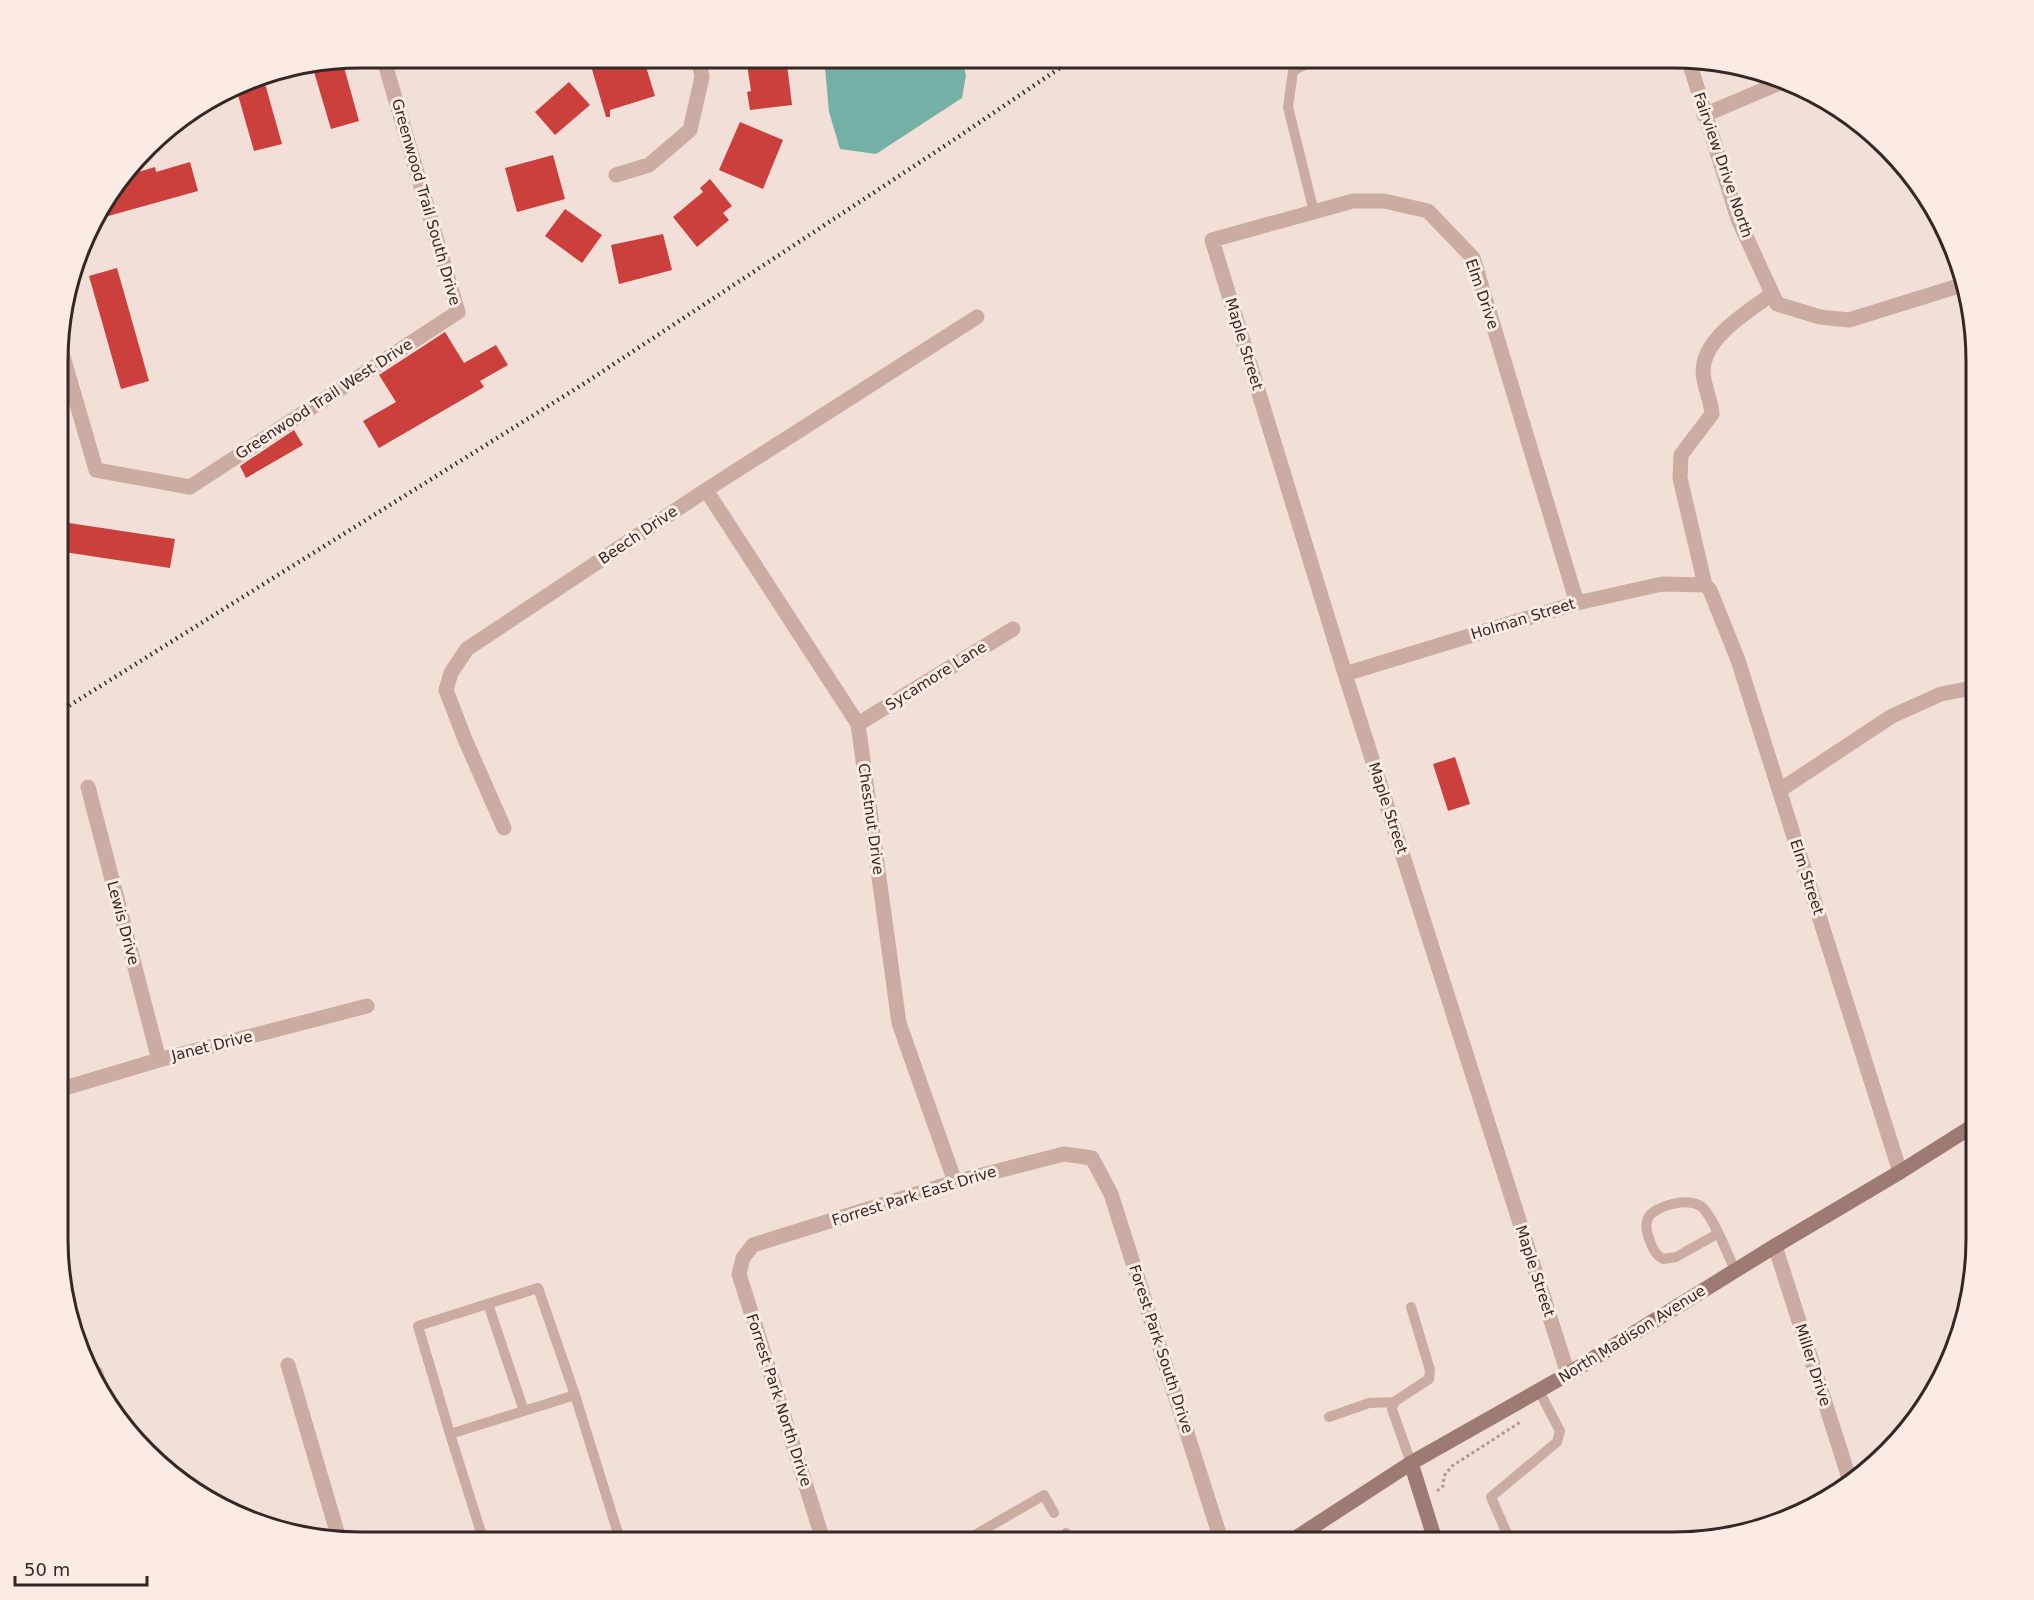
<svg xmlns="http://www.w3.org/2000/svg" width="2034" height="1600" font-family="'DejaVu Sans',sans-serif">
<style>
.green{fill:#bdc197}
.water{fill:#75b0a5}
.building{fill:#cb3f3c}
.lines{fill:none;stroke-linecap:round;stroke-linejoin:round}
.path{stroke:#b6968d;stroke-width:3;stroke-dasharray:3 3;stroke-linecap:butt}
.lane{stroke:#caaca3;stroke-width:10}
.street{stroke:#caaca3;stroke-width:15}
.secondary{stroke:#9e7a74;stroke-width:15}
.rail{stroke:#352725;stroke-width:4.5;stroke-dasharray:1.5 4.5;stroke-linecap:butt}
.labels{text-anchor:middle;stroke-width:6;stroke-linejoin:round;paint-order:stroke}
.street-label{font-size:15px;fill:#352725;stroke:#faebe4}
.rim{fill:none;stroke:#352725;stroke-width:3}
</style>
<rect width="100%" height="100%" fill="#f2dfd7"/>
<path class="green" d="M 97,1366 L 102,1368 L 111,1397 L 110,1402 L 88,1373 L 87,1369 Z"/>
<path class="water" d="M 834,57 L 961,57 L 966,75 L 962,98 L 876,154 L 840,149 L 829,112 L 825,67 Z"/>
<path class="building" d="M 622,57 L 643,57 L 655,96 L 610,110 L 610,117 L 606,117 L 591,66 Z
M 746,57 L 786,57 L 792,105 L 750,110 L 747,92 L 751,91 Z
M 342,60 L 359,121 L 331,129 L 312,65 Z
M 262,73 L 282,144 L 254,151 L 236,88 Z
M 569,82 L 590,105 L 555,135 L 535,112 Z
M 740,122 L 783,140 L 763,189 L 719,170 Z
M 553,155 L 565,199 L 517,212 L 505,168 Z
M 190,162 L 198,191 L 94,220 L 98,209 L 125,176 L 155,167 L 156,172 Z
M 710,179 L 732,206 L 723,213 L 729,220 L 697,247 L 673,217 L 703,192 L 700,188 Z
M 565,209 L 602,235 L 582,263 L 545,236 Z
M 663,234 L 672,270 L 619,284 L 611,245 Z
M 117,268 L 149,381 L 121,389 L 89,276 Z
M 445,332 L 464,363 L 496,345 L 508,365 L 480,381 L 484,387 L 379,448 L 363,421 L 396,402 L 379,375 Z
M 294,430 L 303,445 L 246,478 L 240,466 Z
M 69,523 L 175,539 L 170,568 L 64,552 Z
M 1455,757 L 1470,804 L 1448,811 L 1433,764 Z"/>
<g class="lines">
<path class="path" d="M 1437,1491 L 1443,1486 L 1444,1476 L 1452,1466 L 1522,1421"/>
<path class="lane" d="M 1314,212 L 1288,107 L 1293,71 L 1319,57
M 1717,1234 L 1676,1257 L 1663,1259 C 1656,1255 1652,1248 1650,1241 C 1647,1234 1645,1225 1648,1218 C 1655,1205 1692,1196 1703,1208 C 1715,1221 1727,1253 1735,1270
M 488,1304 L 524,1411
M 1411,1307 L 1430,1370 L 1429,1379 L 1394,1402 L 1392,1409 L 1411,1463
M 1329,1417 L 1369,1403 L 1394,1402
M 450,1434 L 418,1326 L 538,1288 L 575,1395 L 621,1543
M 983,1530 L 989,1543
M 1066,1533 L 1072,1543
M 484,1542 L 450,1434 L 575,1395
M 961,1543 L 1044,1495 L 1054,1513
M 1511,1543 L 1491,1497 L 1557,1442 L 1560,1431 L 1539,1391"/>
<path class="street" d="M 1688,58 L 1738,219 L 1777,304 L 1820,317 L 1849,320 L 1965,284
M 1704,115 L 1787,80
M 616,175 L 649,165 L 690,130 L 702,77 L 698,57
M 1772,294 C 1750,310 1710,334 1704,363 C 1700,380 1711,397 1712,414 L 1681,455 L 1680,478 L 1705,585 L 1710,590 L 1738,660 L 1900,1172
M 60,346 L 96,470 L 190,487 L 458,312 L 383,57
M 706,490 L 858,724 L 899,1023 L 955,1182
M 1345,674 L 1577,603 L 1662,584 L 1705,585
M 858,724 L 1013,629
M 88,787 L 159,1060
M 1780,790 L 1892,716 L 1941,694 L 1977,687
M 504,828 L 464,737 L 446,690 L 451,673 L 467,649 L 706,490 L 977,317
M 58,1090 L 159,1060 L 367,1006
M 1775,1246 L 1851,1484
M 288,1365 L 340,1542
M 1568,1374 L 1345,674 L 1212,240 L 1353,201 L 1384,201 L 1428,211 L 1473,258 L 1577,603
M 824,1543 L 739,1274 L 743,1258 L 753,1245 L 955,1182 L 1064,1154 L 1092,1158 L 1111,1194 L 1222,1543"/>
<path class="secondary" d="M 1411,1463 L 1436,1543
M 1288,1543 L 1411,1463 L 1568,1374 L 1775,1246 L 1900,1172 L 1976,1124"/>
<path class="rail" d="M 59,712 L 585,383 L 952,141 L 1076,57"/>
</g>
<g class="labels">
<g class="street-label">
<text transform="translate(1723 165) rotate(71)" y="5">Fairview Drive North</text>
<text transform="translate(426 202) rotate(74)" y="5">Greenwood Trail South Drive</text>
<text transform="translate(1482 294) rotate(71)" y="5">Elm Drive</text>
<text transform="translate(1244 344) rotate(73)" y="5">Maple Street</text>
<text transform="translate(324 399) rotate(-33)" y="5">Greenwood Trail West Drive</text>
<text transform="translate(638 535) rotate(-34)" y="5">Beech Drive</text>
<text transform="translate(1523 619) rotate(-17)" y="5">Holman Street</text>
<text transform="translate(936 676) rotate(-32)" y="5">Sycamore Lane</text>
<text transform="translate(1388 808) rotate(72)" y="5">Maple Street</text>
<text transform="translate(871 819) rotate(82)" y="5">Chestnut Drive</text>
<text transform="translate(1807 877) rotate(72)" y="5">Elm Street</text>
<text transform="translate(123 923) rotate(75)" y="5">Lewis Drive</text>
<text transform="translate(212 1046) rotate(-14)" y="5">Janet Drive</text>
<text transform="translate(914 1196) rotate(-17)" y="5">Forrest Park East Drive</text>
<text transform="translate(1535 1271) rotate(72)" y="5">Maple Street</text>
<text transform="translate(1632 1334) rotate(-32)" y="5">North Madison Avenue</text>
<text transform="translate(1161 1349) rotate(72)" y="5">Forest Park South Drive</text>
<text transform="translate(1813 1365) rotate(72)" y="5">Miller Drive</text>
<text transform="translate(779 1400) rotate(72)" y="5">Forrest Park North Drive</text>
</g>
</g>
<path d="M0 0H2034V1600H0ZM361 68H1673A293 293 0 0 1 1966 361V1239A293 293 0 0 1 1673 1532H361A293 293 0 0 1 68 1239V361A293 293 0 0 1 361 68Z" fill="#faebe4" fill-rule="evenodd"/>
<path class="rim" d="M361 68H1673A293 293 0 0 1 1966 361V1239A293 293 0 0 1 1673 1532H361A293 293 0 0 1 68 1239V361A293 293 0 0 1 361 68Z"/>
<path d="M15 1576v9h132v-9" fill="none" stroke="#352725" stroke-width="3"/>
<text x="24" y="1576" font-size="18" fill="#352725" stroke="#faebe4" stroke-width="4.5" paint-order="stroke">50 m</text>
</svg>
